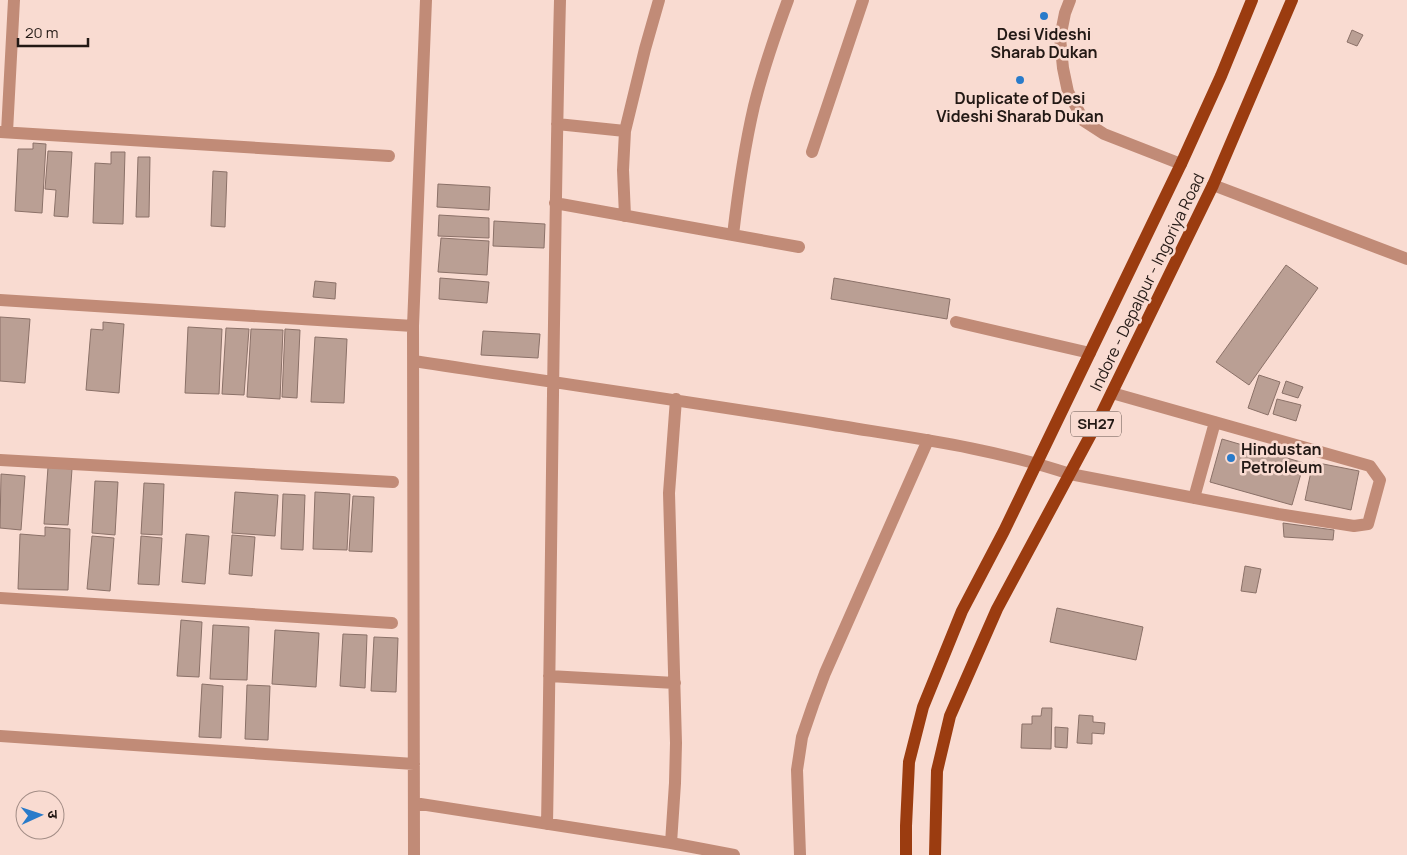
<svg xmlns="http://www.w3.org/2000/svg" width="1407" height="855" font-family="Manrope,'Noto Sans Devanagari',sans-serif">
<style>
.building{fill:#ba9f94;stroke:#8b7168}
.lines{fill:none;stroke-linecap:round;stroke-linejoin:round}
.minor{stroke:#c18b77;stroke-width:12}
.major{stroke:#9b3c10;stroke-width:12}
.poi-dot{fill:#297bca;stroke:#f9dbd1;stroke-width:2}
.labels{text-anchor:middle;stroke-width:5;stroke-linejoin:round;paint-order:stroke}
.shield{fill:#f9dbd1;stroke:#63534d;stroke-width:1}
.shield-label{font-size:15px;font-weight:bold;fill:#231915}
.poi-label{font-size:16px;font-weight:bold;fill:#231915;stroke:#f9dbd1}
.street-label{font-size:16px;fill:#231915;stroke:#f9dbd1}
</style>
<rect width="100%" height="100%" fill="#f9dbd1"/>
<path class="building" d="M 1352,30 L 1363,35 L 1357,46 L 1347,42 Z
M 33,143 L 46,144 L 42,213 L 15,211 L 18,149 L 33,149 Z
M 48,151 L 72,152 L 68,217 L 54,216 L 56,190 L 45,189 Z
M 111,152 L 125,152 L 123,224 L 93,223 L 95,163 L 111,164 Z
M 138,157 L 150,157 L 149,217 L 136,217 Z
M 213,171 L 227,172 L 225,227 L 211,226 Z
M 438,184 L 490,187 L 489,210 L 437,207 Z
M 439,215 L 489,218 L 489,238 L 438,236 Z
M 494,221 L 545,224 L 544,248 L 493,246 Z
M 441,238 L 489,241 L 487,275 L 438,272 Z
M 1286,265 L 1318,288 L 1249,385 L 1216,362 Z
M 440,278 L 489,282 L 487,303 L 439,299 Z
M 834,278 L 950,299 L 947,319 L 831,299 Z
M 315,281 L 336,283 L 335,299 L 313,297 Z
M 0,317 L 30,319 L 25,383 L 0,381 Z
M 103,322 L 124,324 L 119,393 L 86,390 L 91,329 L 103,330 Z
M 188,327 L 222,329 L 219,394 L 185,393 Z
M 226,328 L 249,329 L 244,395 L 222,394 Z
M 251,329 L 283,330 L 280,399 L 247,397 Z
M 285,329 L 300,330 L 297,398 L 282,397 Z
M 483,331 L 540,334 L 538,358 L 481,355 Z
M 315,337 L 347,339 L 344,403 L 311,402 Z
M 1259,375 L 1280,382 L 1268,415 L 1248,408 Z
M 1286,381 L 1303,387 L 1298,398 L 1282,393 Z
M 1277,399 L 1301,405 L 1296,421 L 1273,414 Z
M 1222,439 L 1304,463 L 1292,505 L 1210,482 Z
M 1313,462 L 1359,471 L 1351,510 L 1305,500 Z
M 48,467 L 72,469 L 68,525 L 44,524 Z
M 1,474 L 25,476 L 21,530 L 0,528 Z
M 95,481 L 118,482 L 115,535 L 92,533 Z
M 144,483 L 164,484 L 162,535 L 141,534 Z
M 235,492 L 278,495 L 275,536 L 232,533 Z
M 315,492 L 350,494 L 347,550 L 313,549 Z
M 283,494 L 305,495 L 303,550 L 281,549 Z
M 353,496 L 374,497 L 372,552 L 349,551 Z
M 1283,523 L 1334,530 L 1333,540 L 1284,537 Z
M 45,527 L 70,529 L 68,590 L 18,589 L 20,534 L 45,536 Z
M 186,534 L 209,536 L 205,584 L 182,582 Z
M 232,535 L 255,537 L 252,576 L 229,574 Z
M 92,536 L 114,538 L 110,591 L 87,589 Z
M 141,536 L 162,538 L 159,585 L 138,584 Z
M 1245,566 L 1261,569 L 1256,593 L 1241,591 Z
M 1057,608 L 1143,627 L 1136,660 L 1050,642 Z
M 181,620 L 202,622 L 199,677 L 177,676 Z
M 213,625 L 249,627 L 247,680 L 210,679 Z
M 275,630 L 319,633 L 316,687 L 272,684 Z
M 343,634 L 367,635 L 365,688 L 340,686 Z
M 374,637 L 398,638 L 396,692 L 371,691 Z
M 202,684 L 223,686 L 221,738 L 199,737 Z
M 247,685 L 270,686 L 268,740 L 245,739 Z
M 1042,708 L 1052,708 L 1051,749 L 1021,748 L 1022,724 L 1032,724 L 1032,716 L 1041,716 Z
M 1079,715 L 1093,716 L 1093,722 L 1105,723 L 1104,734 L 1092,733 L 1092,744 L 1077,743 Z
M 1055,727 L 1068,728 L 1067,748 L 1055,747 Z"/>
<g class="lines">
<path class="minor" d="M 1070,0 L 1065,13 L 1060,38 L 1063,68 L 1068,92 L 1084,121 L 1104,134 L 1181,164
M 557,124 L 625,131
M 0,132 L 389,156
M 7,132 L 14,0
M 812,152 L 863,0
M 1213,185 L 1407,259
M 555,203 L 799,247
M 625,216 L 623,170 L 625,131 L 645,49 L 659,0
M 733,235 C 738,192 744,149 754,106 C 763,70 775,35 788,0
M 0,300 L 413,326
M 956,322 L 1090,353
M 414,361 C 550,382 686,401 822,423 C 905,437 990,447 1070,474 L 1278,514 L 1354,526 L 1368,524 L 1380,480 L 1370,466 L 1112,393
M 0,460 L 393,482
M 1194,498 L 1215,422
M 0,598 L 392,623
M 549,676 L 675,683
M 0,736 L 414,764
M 414,803 L 671,843 L 734,855
M 547,824 C 552,549 553,275 560,0
M 671,843 L 675,783 L 676,743 L 669,493 L 676,399
M 414,855 L 413,326 L 426,0
M 800,855 L 797,770 L 802,737 L 813,705 L 825,673 L 928,440"/>
<path class="major" d="M 906,855 L 906,826 L 909,762 L 923,707 L 962,611 L 1004,531 L 1181,164 L 1221,76 L 1252,0
M 935,855 L 937,771 L 950,716 L 997,609 L 1097,423 L 1213,185 L 1292,0"/>
</g>
<g class="poi-dot">
<circle cx="1044" cy="16" r="5"/>
<circle cx="1020" cy="80" r="5"/>
<circle cx="1231" cy="458" r="5"/>
</g>
<g class="labels">
<rect class="shield" x="1071" y="411.5" width="50" height="25" rx="4"/>
<g class="shield-label">
<text x="1096" y="429">SH27</text>
</g>
<g class="poi-label">
<text x="1044" y="40">Desi Videshi<tspan x="1044" dy="18">Sharab Dukan</tspan></text>
<text x="1020" y="104">Duplicate of Desi<tspan x="1020" dy="18">Videshi Sharab Dukan</tspan></text>
<text x="1241" y="455" text-anchor="start">Hindustan<tspan x="1241" dy="18">Petroleum</tspan></text>
</g>
<g class="street-label">
<text transform="translate(1147 282) rotate(-64)" y="6">Indore - Depalpur - Ingoriya Road</text>
</g>
</g>
<g transform="translate(40 815) rotate(87)"><circle r="24" fill="#f9dbd1" stroke="#a38d86"/>
<path d="M0-4L9 19L0 12L-9 19Z" fill="#297bca"/>
<text y="-8" font-size="14" font-weight="bold" text-anchor="middle" fill="#231915">उ</text>
</g>
<path d="M18 38v8h70v-8" fill="none" stroke="#231915" stroke-width="2.5"/>
<text x="25" y="38" font-size="15" fill="#231915" stroke="#f9dbd1" stroke-width="4" paint-order="stroke">20 m</text>
</svg>
